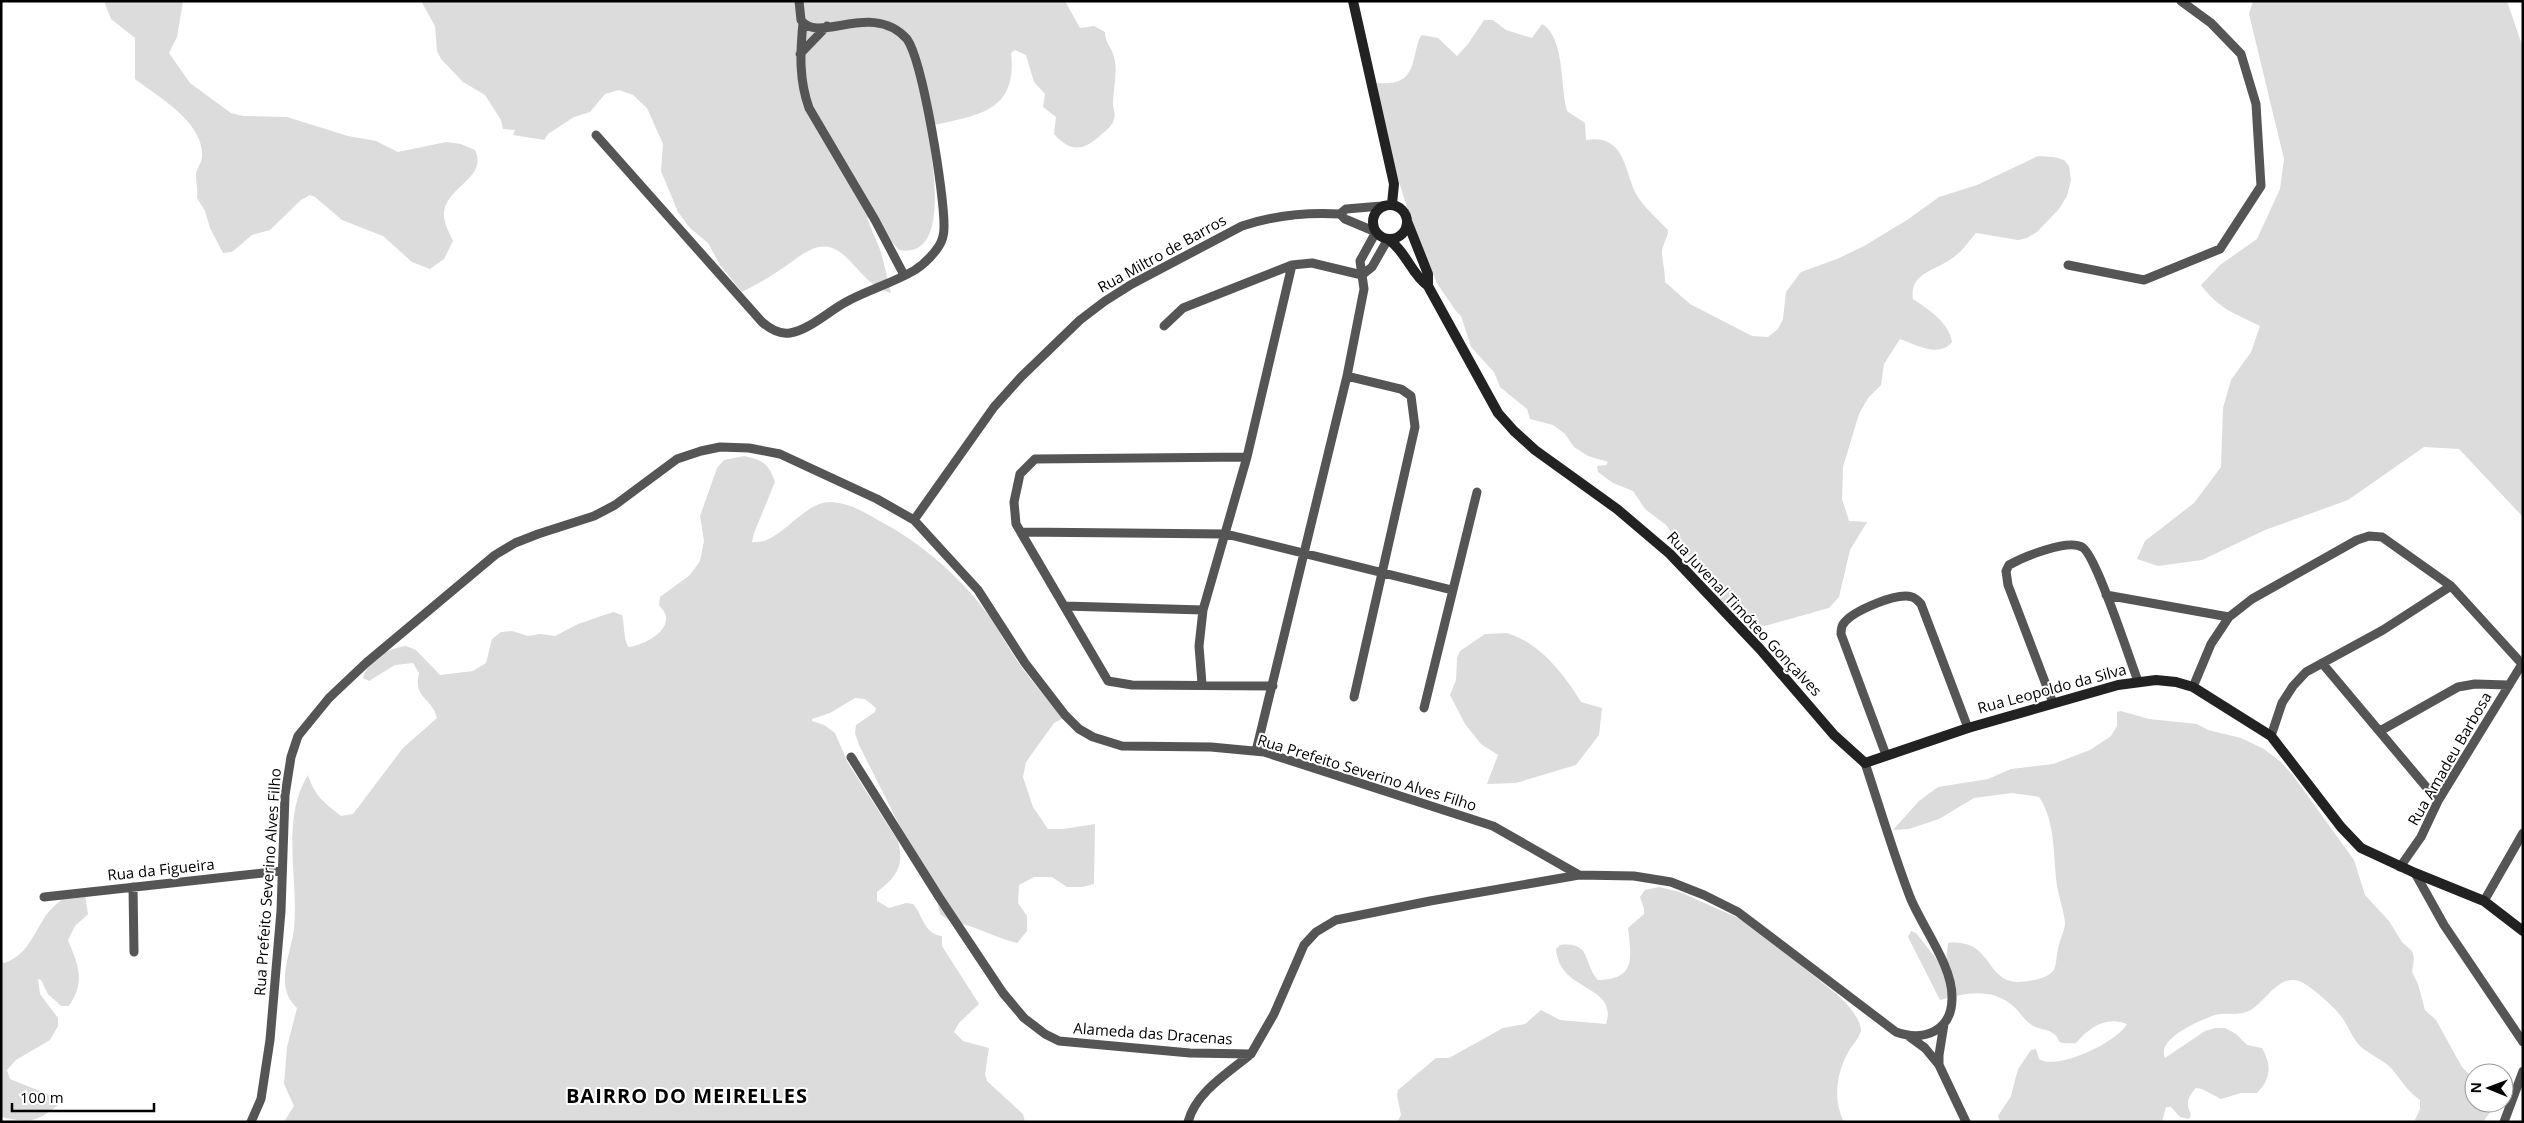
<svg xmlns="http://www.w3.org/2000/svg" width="2524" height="1123" font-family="'Open Sans',sans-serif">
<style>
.green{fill:#dcdcdc}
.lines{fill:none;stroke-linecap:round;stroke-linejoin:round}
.street{stroke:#555;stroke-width:9}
.secondary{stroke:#222;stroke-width:10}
.labels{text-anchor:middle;stroke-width:4;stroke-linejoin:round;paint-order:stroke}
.street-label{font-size:15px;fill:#000;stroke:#fff}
.district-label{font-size:20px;font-weight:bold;letter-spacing:1px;fill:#000;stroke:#fff}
</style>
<rect width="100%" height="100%" fill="#fff"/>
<path class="green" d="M 104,1 L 183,1 L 177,37 L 169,53 L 190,83 L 231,113 L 243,116 L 287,117 L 348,136 L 376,141 L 398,152 L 446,142 L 461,144 L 475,150 C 488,178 447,186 444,212 C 443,222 449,232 453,241 L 444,259 L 430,269 L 412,262 L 383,236 L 342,220 L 315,197 L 310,195 L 301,200 L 270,230 L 252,235 L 232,252 L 223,253 L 210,228 L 205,211 L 197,198 C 198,190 196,183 196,175 C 196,169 202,163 202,156 C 204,123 159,97 135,79 L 135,38 L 111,19 Z
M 421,1 L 1065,1 L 1080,28 L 1094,26 L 1105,32 C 1105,42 1110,45 1113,54 C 1119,70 1113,87 1113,104 C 1113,108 1116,114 1114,119 C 1113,125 1107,130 1102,134 C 1084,151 1071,153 1054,134 L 1056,117 L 1043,107 L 1045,94 L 1034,82 L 1026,55 L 1015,50 L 1011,53 C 1018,113 976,115 930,126 L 929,136 C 932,163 951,260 899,250 L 871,219 L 867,218 L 881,252 L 891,293 C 872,288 862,273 849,260 C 824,233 806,252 783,268 C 770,277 756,285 742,292 L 720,265 L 708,243 L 690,228 L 678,212 L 661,171 L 663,144 L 647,108 L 633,95 L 619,90 L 605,94 L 590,112 L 574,117 L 548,134 L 544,140 L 513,135 L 515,130 L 503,129 L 501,120 L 485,95 L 463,82 L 441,59 L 437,51 L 435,26 Z
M 2253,1 L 2507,1 L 2523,48 L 2523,517 L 2459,449 L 2424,447 L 2348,500 L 2265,530 L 2202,560 L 2158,566 L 2137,559 L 2145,541 L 2194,503 L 2221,467 L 2223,408 L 2231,380 L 2251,352 L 2260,326 C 2234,313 2219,309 2201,285 L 2220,265 L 2257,239 L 2280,189 L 2284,159 L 2249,14 Z
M 1484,20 L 1493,20 L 1506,30 L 1532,38 L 1542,24 C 1565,37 1560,86 1567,111 L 1585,123 L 1586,140 C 1624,134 1624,168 1635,192 C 1642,206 1658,219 1668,230 C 1668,239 1661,246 1662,254 C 1663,264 1665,272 1665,282 L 1690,304 L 1752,336 L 1768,337 L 1778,329 L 1783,319 L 1786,292 L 1801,272 L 1837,259 L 1864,246 L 1907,220 L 1939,197 L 1977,185 L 2038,156 L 2054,157 L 2064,160 L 2069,166 L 2071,180 L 2067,196 L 2059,209 L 2037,232 L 2027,238 L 2018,240 L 1976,233 C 1969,241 1961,253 1951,259 C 1935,271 1909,273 1913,299 C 1928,309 1949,322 1952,342 C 1939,358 1916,345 1900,339 L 1884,364 L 1881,385 L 1868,398 L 1859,414 L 1843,467 L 1842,499 L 1849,521 L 1867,522 L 1850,550 L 1839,597 L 1829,608 L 1765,626 L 1749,624 L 1736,617 L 1716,596 L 1704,577 L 1666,525 L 1645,509 L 1633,491 L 1613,483 L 1598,472 L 1597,466 L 1606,465 L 1608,462 L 1588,456 L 1574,447 L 1565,434 L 1553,425 L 1530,419 L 1527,409 L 1500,387 L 1494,372 L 1471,347 L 1461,316 L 1456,311 L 1438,285 L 1416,235 L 1388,148 L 1380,114 L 1377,83 C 1405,85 1411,76 1416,50 C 1418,44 1418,39 1422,35 L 1438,38 L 1457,56 L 1468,44 Z
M 744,456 C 763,460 769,464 775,482 L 754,533 L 752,542 C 780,546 803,500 832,502 C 849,503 864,512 878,520 C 922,543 963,579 992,620 C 1004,639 1015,660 1029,677 C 1040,691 1052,704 1064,718 L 1054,723 L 1026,762 L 1023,777 L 1033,807 L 1048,829 L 1063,829 L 1095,824 L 1094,884 L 1082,887 L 1067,887 L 1052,877 L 1034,877 L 1019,885 L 1018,903 L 1027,916 L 1027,931 L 1017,943 C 996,938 978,927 957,923 L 954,924 L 940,914 L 937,900 L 859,745 L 855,733 L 856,725 L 875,712 L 876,708 L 865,699 L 855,698 L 830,713 L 812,719 L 812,721 L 824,725 L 835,733 L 848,763 L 898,841 C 905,866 896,877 877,892 L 877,901 L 889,908 L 906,903 L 913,904 C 923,915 924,934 942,936 L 942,946 L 979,1004 L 959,1023 L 954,1032 L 963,1041 L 989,1048 L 985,1074 L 987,1081 L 1023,1114 L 1025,1122 L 284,1122 L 294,1106 L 284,1084 L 287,1047 L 297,1008 C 289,1000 286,994 285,982 C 284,964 292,946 294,929 C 299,879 280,820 308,775 C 315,797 324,802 341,816 L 353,814 L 403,748 L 437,718 C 431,696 413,699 419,673 L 413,663 L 395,665 L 369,681 L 363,678 C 368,660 388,648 406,646 L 416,650 L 440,675 L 473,671 L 486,663 L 492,639 L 501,632 L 512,631 L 528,636 L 540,634 L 555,636 L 578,624 L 613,612 L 622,615 C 625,627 623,636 628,647 C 641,646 666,634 666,619 C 667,614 662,609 659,605 L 660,597 L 690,575 L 700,561 L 704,541 L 700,516 L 717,468 L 724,460 Z
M 1507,633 C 1540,643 1564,674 1581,702 L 1602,708 L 1599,735 L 1576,765 L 1516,783 L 1487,784 L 1498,755 L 1481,744 L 1465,724 L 1450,695 L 1456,680 L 1457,658 L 1460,651 L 1485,634 Z
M 2121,711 L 2149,719 L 2197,724 L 2208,730 L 2241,738 L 2264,749 L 2281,762 L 2292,774 L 2354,860 L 2365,895 L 2389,921 L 2402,942 L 2412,951 L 2414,958 L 2412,972 L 2418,984 L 2425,1010 L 2436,1020 L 2462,1067 L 2474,1079 L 2474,1103 L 2497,1103 L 2483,1122 L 2414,1122 L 2420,1109 L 2420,1100 C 2407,1091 2402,1081 2392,1069 C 2384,1060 2370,1055 2361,1047 C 2352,1039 2348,1024 2340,1015 C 2333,1006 2310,985 2299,981 C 2278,974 2265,1003 2249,1011 C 2238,1016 2226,1012 2215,1015 C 2201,1020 2156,1038 2165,1058 L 2205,1031 L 2215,1028 L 2225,1028 L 2236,1034 L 2247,1045 L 2262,1048 C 2272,1065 2271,1079 2257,1093 L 2241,1093 L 2221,1099 L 2202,1089 L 2196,1088 C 2187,1098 2186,1103 2191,1115 L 2189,1119 L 2180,1117 L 2171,1107 L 2166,1107 L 2162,1122 L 2000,1122 L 1998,1116 L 2011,1096 L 2018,1069 L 2031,1050 L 2036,1049 L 2039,1059 C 2058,1071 2117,1042 2127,1024 C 2106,1016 2090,1027 2076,1043 C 2051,1045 2064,1039 2051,1032 C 2044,1028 2036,1029 2029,1023 C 2023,1018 2019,1011 2013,1006 C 1991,987 1966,993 1940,1000 L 1908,937 L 1911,931 L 1916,933 L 1942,966 L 1946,963 L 1948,943 C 1992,938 1985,981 2017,982 C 2027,982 2047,979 2053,971 C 2057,965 2056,956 2058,949 C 2059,941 2065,931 2065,923 C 2064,911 2059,898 2057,886 C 2053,856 2056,822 2039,797 L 2012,793 L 1974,798 L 1939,819 L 1909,829 L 1893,830 L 1919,801 L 1938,787 L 1988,779 L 2011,769 L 2053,764 L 2090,750 L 2111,736 L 2117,726 L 2117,712 Z
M 1659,887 L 1680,892 L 1747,922 L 1840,997 C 1848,1005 1859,1017 1861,1029 C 1861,1036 1854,1043 1850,1049 C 1837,1070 1832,1099 1844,1122 L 1397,1122 L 1401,1115 L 1397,1095 L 1398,1090 L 1436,1058 L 1449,1058 L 1503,1028 L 1525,1024 L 1541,1010 L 1560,1020 L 1606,1024 C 1619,984 1559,993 1556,949 L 1560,945 C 1592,941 1583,964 1598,980 C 1637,979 1631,957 1628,928 L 1644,914 L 1644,909 L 1640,897 L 1645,890 Z
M 72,891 L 85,895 L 88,914 L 75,926 L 68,940 C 78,965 86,981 69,1006 L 61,1006 L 48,994 L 41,980 L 38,979 L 40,994 L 58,1018 L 58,1026 L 50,1040 L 16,1060 L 7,1070 L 10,1079 L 52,1096 L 57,1100 L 58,1105 C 36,1123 28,1123 1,1117 L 1,959 L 4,963 C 27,956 34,933 46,915 C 53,906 64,898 72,891 Z"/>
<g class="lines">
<path class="street" d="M 803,23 C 800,53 799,80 809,108 L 875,220 L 904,275
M 800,54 L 827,26
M 596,135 L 762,322 C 770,329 779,335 790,333 C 809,330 829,311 846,302 C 868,290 893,283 915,270 C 924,264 933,255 939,246 C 942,241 944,234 944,228 C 945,197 923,62 907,39 C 872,0 818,45 801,20 L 799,1
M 1340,214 L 1346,209 L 1382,206
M 2068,265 L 2144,280 L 2220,249 L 2261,186 L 2256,104 L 2241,54 L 2211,23 L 2181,1
M 1362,275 L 1372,267 L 1388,239
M 1164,326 L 1183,308 L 1292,265 L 1312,263 L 1362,275
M 1347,376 L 1401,389 L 1411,396 L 1415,427 L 1354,697
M 1247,457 L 1035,459 L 1020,474 L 1014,502 L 1016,524 L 1108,681 L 1132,685 L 1273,686
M 914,520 L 994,407 L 1021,377 L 1080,320 L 1105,301 L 1132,284 L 1242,226 C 1275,215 1306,212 1340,214 L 1345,219 L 1376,232 L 1360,261 L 1364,289 L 1347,376 L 1256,751
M 1021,532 L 1226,534 L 1452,590
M 2106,595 L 2229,617
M 1064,606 L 1203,610
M 2322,663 L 2438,801
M 1202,684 L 1199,646 L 1203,610 L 1247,457 L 1292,265
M 2193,687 L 2211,644 L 2229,617 L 2252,599 L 2357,540 L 2369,536 L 2382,537 L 2451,586 L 2523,665
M 2053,703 L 2008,585 L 2006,571 L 2009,565 C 2023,557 2067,539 2082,547 C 2096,554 2130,661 2138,681
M 1424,708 L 1477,492
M 2380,731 L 2458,687 L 2475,684 L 2508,685
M 2271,736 L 2282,703 L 2293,686 L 2306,672 L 2383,630 L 2451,586
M 1886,755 L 1841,634 C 1841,630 1841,626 1844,623 C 1853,611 1897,592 1912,597 C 1916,598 1918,601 1921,604 L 1968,728
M 851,757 L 939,897 L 1003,993 L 1024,1018 L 1045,1034 L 1059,1041 L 1190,1053 L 1251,1054 L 1274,1014 L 1304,945 L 1316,932 L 1336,920 L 1430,901 L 1579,875
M 2400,867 L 2421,837 L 2438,801 L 2522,664
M 2415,873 L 2444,925 L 2523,1042
M 133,887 L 134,952
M 44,897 L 281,871
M 2484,901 L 2523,833
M 1944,1024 L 1939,1055 L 1939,1065 L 1966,1122
M 1910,1037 L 1925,1048 L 1939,1065
M 251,1122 L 261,1099 L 270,1040 L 281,911 L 285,795 L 291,757 L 298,736 L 329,698 L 366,663 L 495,555 L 515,543 L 538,534 L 594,516 L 615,505 L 677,459 L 701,451 L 720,447 L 749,448 L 780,454 L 877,499 L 914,520 L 978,590 L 1025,663 L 1065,715 L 1079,729 L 1093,737 L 1122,746 L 1211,747 L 1264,752 L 1493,826 L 1579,875 L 1634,876 L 1671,882 L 1704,895 L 1738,912 L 1896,1032 C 1924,1042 1952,1031 1952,998 C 1953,966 1922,927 1910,897 C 1893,853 1880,808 1865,763
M 1188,1122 C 1196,1092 1228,1073 1251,1054
M 2504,1122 L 2523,1071"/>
<path class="secondary" d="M 1353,1 L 1394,184 L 1392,204
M1373 222a17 17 0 1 1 34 0a17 17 0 1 1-34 0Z
M 1407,221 L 1428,274 L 1428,286 L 1498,413 L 1514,431 L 1535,450 L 1617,509 L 1670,554 L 1760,649 L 1834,735 L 1865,763 L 1968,728 L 2118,685 L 2156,680 L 2176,682 L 2193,687 L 2271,736 L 2341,827 L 2361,848 L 2415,873 L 2484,901 L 2523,931
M 1388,239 C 1406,251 1411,274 1428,286"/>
</g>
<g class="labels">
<g class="street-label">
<text transform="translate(1162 254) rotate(-29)" y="5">Rua Miltro de Barros</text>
<text transform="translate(1744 614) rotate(47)" y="5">Rua Juvenal Timóteo Gonçalves</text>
<text transform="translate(2052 689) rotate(-15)" y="5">Rua Leopoldo da Silva</text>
<text transform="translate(2450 759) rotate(-60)" y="5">Rua Amadeu Barbosa</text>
<text transform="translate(1367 773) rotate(17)" y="5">Rua Prefeito Severino Alves Filho</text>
<text transform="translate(161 870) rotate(-6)" y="5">Rua da Figueira</text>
<text transform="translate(268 882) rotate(-86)" y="5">Rua Prefeito Severino Alves Filho</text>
<text transform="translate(1153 1034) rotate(4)" y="5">Alameda das Dracenas</text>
</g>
<g class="district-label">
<text x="687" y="1103">BAIRRO DO MEIRELLES</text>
</g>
</g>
<rect width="2524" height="1123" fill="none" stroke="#000000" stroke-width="5"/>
<g transform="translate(2489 1088) rotate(271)"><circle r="24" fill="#ffffff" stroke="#999999"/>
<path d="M0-4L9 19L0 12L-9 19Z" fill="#000000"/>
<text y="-8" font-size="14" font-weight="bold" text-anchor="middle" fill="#000000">N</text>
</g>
<path d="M12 1103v8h142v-8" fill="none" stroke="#000000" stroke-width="2.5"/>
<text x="20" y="1103" font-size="15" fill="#000000" stroke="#ffffff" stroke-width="4" paint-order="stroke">100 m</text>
</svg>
